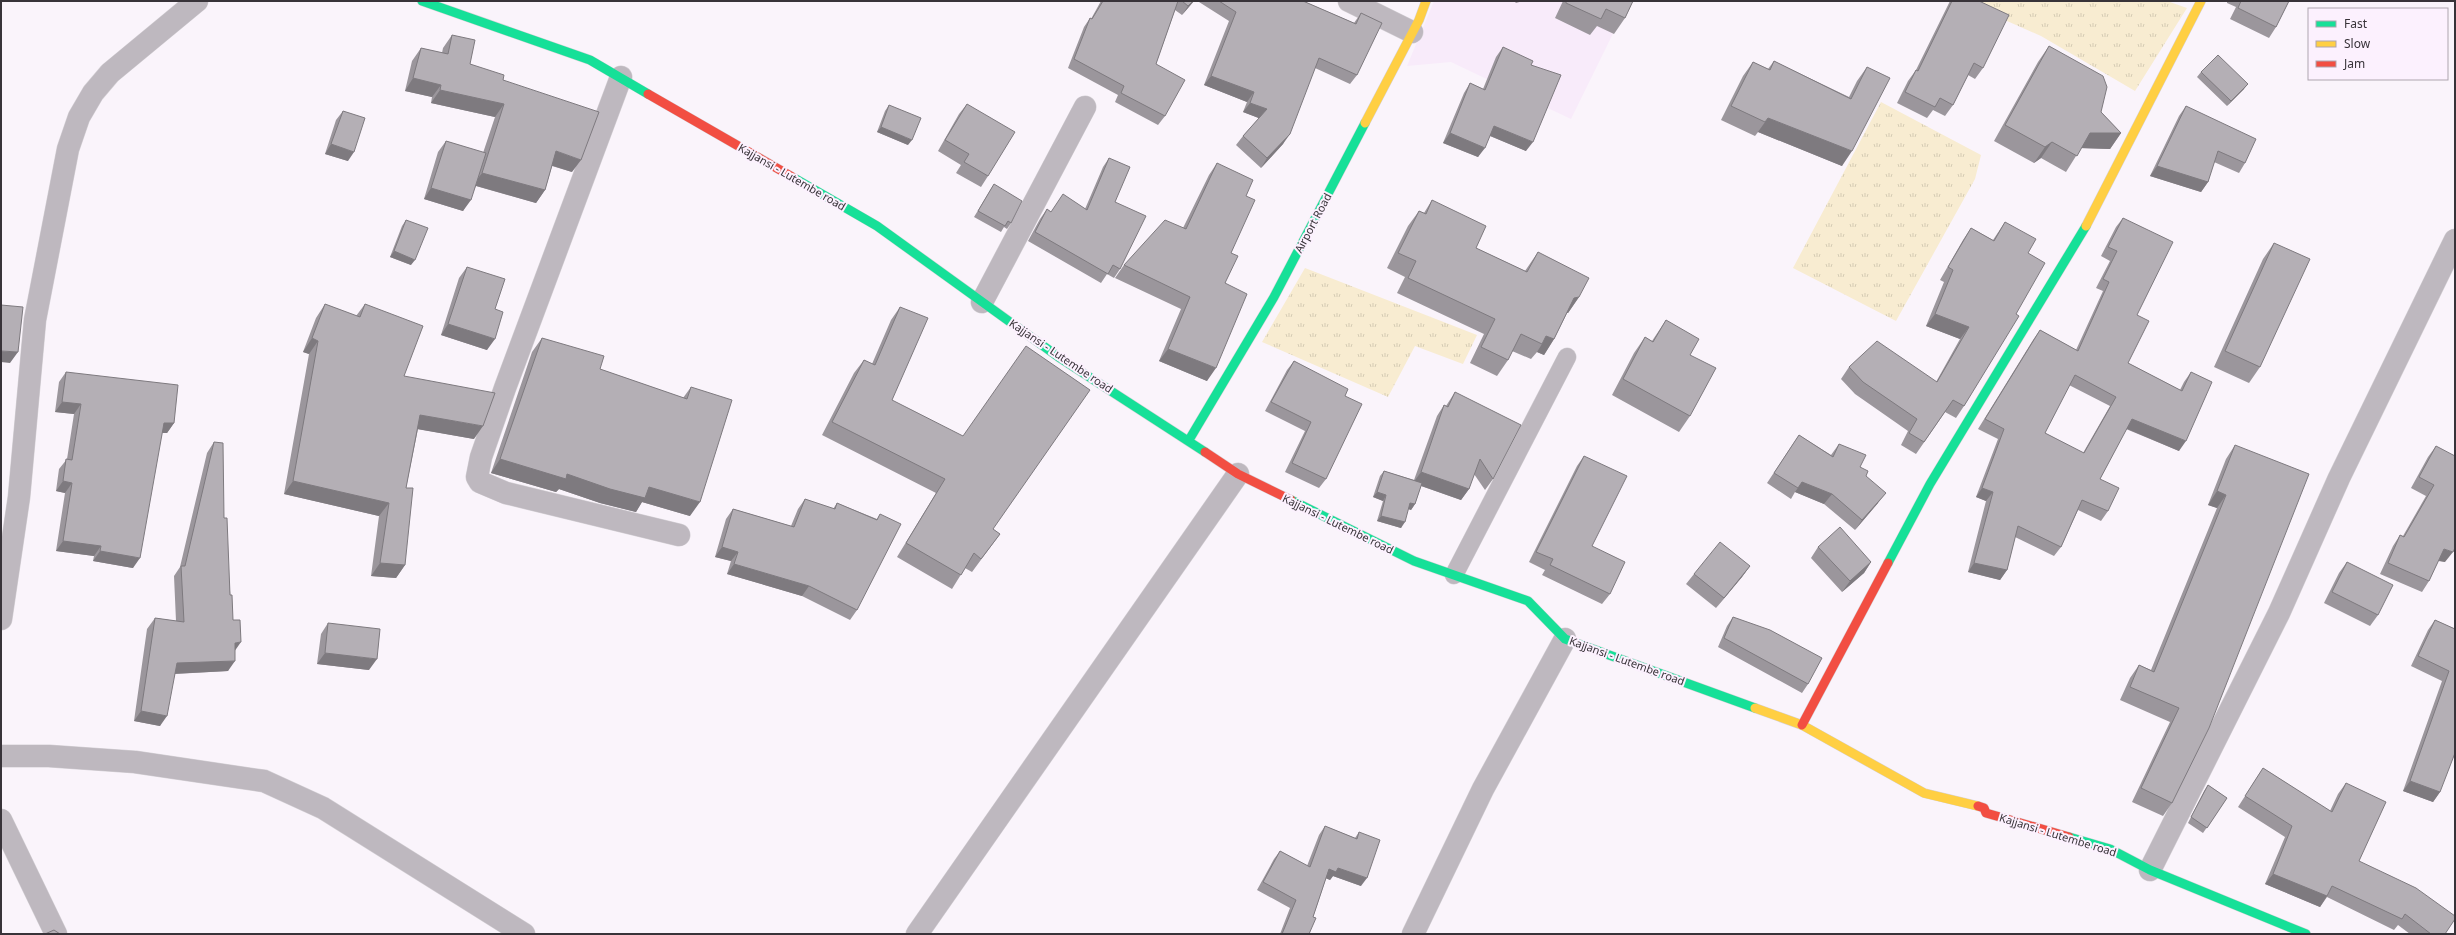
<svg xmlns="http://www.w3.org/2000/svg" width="2456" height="935" font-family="'Noto Sans',sans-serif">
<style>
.built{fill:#f8ebfa}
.grass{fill:url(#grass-tufts)}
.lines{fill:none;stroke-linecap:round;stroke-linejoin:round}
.lane-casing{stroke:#d6d2d7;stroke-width:19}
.street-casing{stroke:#d6d2d7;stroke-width:23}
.fast-casing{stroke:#d6d2d7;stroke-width:10}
.slow-casing{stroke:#d6d2d7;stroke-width:10}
.jam-casing{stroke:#d6d2d7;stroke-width:10}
.lane{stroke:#beb8bf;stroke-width:18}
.street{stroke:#beb8bf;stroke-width:22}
.fast{stroke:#16e098;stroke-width:9}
.slow{stroke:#ffcf43;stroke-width:9}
.jam{stroke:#f24e42;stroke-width:9}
.wall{fill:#9b969c;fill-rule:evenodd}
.shaded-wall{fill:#7e7a7f}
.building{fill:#b4afb5;stroke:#7e7a7f;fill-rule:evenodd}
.labels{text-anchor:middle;stroke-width:4;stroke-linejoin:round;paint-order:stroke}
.street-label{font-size:11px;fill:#383339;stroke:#fcf1fe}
</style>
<defs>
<pattern id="grass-tufts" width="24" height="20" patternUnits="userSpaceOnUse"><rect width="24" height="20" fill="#f8ecd1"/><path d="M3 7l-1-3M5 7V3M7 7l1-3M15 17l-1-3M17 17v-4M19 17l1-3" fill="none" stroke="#d5cbb4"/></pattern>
</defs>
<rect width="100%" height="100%" fill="#faf4fb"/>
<path class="built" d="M 1434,1 L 1629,1 L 1571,119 L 1451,62 L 1407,66 Z"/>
<path class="grass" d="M 1962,1 L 2167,1 L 2187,8 L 2135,91 L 2041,36 Z
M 1881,102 L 1981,155 L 1975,179 L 1896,321 L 1793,268 Z
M 1305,268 L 1477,335 L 1463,364 L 1415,346 L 1388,397 L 1262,342 Z"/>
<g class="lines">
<defs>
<path id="lane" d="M 1454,575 L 1567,357"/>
<path id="street" d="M 1349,1 L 1412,32
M 621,77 L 505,388 L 481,457 L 477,477 L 480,482 L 506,493 L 679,535
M 982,302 L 1085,107
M 1,619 L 19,497 L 35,320 L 68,149 L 79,117 L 93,93 L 110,73 L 197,1
M 1,756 L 49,756 L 135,762 L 264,781 L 323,808 L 524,934
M 1,820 L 56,934
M 2150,870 L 2279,613 L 2339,478 L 2455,240
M 917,934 L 1238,474
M 1413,934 L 1483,789 L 1565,639"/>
<path id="fast" d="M 422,1 L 590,60 L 648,94
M 794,178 L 877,226 L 1060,358 L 1205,452
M 1189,440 L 1274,297 L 1365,123
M 1291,500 L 1414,561 L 1528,601 L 1565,639 L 1755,708
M 1888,563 L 1930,484 L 2086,226
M 2069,837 L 2110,849 L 2150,870 L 2306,934"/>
<path id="slow" d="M 1365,123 L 1419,20 L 1426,1
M 2086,226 L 2201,1
M 1755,708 L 1802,725 L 1924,793 L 1978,806"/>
<path id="jam" d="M 648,94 L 794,178
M 1205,452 L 1238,474 L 1291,500
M 1802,725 L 1888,563
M 1978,806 L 1984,808 L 1986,813 L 2069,837"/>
</defs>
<use href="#lane" class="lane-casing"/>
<use href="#street" class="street-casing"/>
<use href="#fast" class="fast-casing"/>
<use href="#slow" class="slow-casing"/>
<use href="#jam" class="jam-casing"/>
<use href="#lane" class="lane"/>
<use href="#street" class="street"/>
<use href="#fast" class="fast"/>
<use href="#slow" class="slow"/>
<use href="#jam" class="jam"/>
</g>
<path class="wall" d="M 1101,1 L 1194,1 L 1182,15 L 1175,10 L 1156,64 L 1165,116 L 1158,125 L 1115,102 L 1118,95 L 1068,68 L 1084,27 L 1090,18 L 1091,19 Z
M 1199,1 L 1303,1 L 1354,23 L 1361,13 L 1357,75 L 1350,84 L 1315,68 L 1283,144 L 1261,168 L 1236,145 L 1243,136 L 1259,118 L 1243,112 L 1247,102 L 1204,85 L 1229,21 L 1199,2 Z
M 1563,1 L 1633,1 L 1625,18 L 1614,34 L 1597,26 L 1590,35 L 1555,18 Z
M 1950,1 L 1979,1 L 1983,68 L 1975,79 L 1968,75 L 1953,105 L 1945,116 L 1933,110 L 1927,118 L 1897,103 L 1908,81 L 1916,70 Z
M 2227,1 L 2289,1 L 2276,27 L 2269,38 L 2230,19 L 2236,7 L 2227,3 Z
M 452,35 L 470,64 L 503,80 L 572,172 L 552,166 L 545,190 L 536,203 L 476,186 L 463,211 L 424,199 L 438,152 L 446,141 L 483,153 L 495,117 L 431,103 L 432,97 L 405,91 L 412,61 L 421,48 L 442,53 L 443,48 Z
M 2049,46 L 2101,112 L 2121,133 L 2110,149 L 2081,148 L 2066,172 L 2041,158 L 2034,163 L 1994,141 L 2038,62 Z
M 1503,47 L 1531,65 L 1526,151 L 1490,136 L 1478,157 L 1443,143 L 1464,93 L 1470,83 L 1483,89 L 1496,57 Z
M 1774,61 L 1849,97 L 1857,81 L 1867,67 L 1842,166 L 1758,132 L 1755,136 L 1721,120 L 1743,76 L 1753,62 L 1768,69 Z
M 2201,72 L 2244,89 L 2227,106 L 2197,77 Z
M 967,104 L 988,176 L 981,187 L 956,173 L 961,165 L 938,151 L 959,114 Z
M 889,105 L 908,145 L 877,132 L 885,111 Z
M 2186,106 L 2245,163 L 2239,173 L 2214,162 L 2208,182 L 2201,192 L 2150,176 L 2179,116 Z
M 343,111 L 348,161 L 325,154 L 336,120 Z
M 1109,158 L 1115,202 L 1120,269 L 1114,278 L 1107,274 L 1101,283 L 1028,241 L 1040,219 L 1047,209 L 1051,212 L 1085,209 L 1103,167 Z
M 1217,163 L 1246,196 L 1231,253 L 1207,381 L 1159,361 L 1181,309 L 1115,278 L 1124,265 L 1183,228 L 1209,175 Z
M 994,184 L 1011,223 L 1007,229 L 1004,227 L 1001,232 L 974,217 Z
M 1432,200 L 1476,248 L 1525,271 L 1538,252 L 1579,297 L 1568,313 L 1567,313 L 1554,339 L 1544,355 L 1537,352 L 1531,359 L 1512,351 L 1508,360 L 1497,376 L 1470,363 L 1484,334 L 1397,293 L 1405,277 L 1387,268 L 1408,226 L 1419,211 L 1424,213 Z
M 2123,218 L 2137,315 L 2128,363 L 2180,390 L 2184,382 L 2191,372 L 2179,451 L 2126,429 L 2100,479 L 2108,511 L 2101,521 L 2078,510 L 2061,547 L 2054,556 L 2015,537 L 2007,570 L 2000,580 L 1968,572 L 1986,501 L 1976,497 L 1998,439 L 1978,429 L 2033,340 L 2040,330 L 2076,350 L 2103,291 L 2096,288 L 2110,261 L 2101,256 L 2116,227 ZM 2069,385 L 2110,406 L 2083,453 L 2045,433 Z
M 406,220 L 411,265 L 390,257 L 402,226 Z
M 2005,222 L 2028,253 L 2016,314 L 1964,406 L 1956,418 L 1945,412 L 1916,454 L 1901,445 L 1908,431 L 1855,394 L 1841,379 L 1849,367 L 1936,382 L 1960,339 L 1926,326 L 1944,282 L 1940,280 L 1963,240 L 1971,228 L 1993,240 Z
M 2274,243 L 2260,367 L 2249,383 L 2214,367 L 2263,259 Z
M 467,267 L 495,309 L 487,350 L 441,335 L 459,278 Z
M 325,304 L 356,316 L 365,304 L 404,376 L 474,439 L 418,429 L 406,488 L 405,565 L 396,578 L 371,576 L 379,516 L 284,494 L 309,354 L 303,352 L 316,318 Z
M 900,307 L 892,400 L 993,529 L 1000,534 L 972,572 L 965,568 L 952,589 L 897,557 L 936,493 L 822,435 L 854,373 L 864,360 L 872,364 L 891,320 Z
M 1666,320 L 1690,355 L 1690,416 L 1679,432 L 1612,395 L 1634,353 L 1645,337 L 1652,341 Z
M 542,338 L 600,369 L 683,398 L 691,387 L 690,516 L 642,502 L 636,512 L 600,503 L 559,489 L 556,492 L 491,473 L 532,352 Z
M 1294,361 L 1345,396 L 1326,479 L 1319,488 L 1285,472 L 1305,431 L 1265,411 L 1287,370 Z
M 66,372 L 174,423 L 167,433 L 162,433 L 133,568 L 93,561 L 94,556 L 56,551 L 65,493 L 56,491 L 59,469 L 67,459 L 74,414 L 55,412 L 59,382 Z
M 1455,392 L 1493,479 L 1485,490 L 1474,474 L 1469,489 L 1461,500 L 1421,486 L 1415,504 L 1411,510 L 1408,509 L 1401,528 L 1377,521 L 1383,501 L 1373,497 L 1380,476 L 1384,471 L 1414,480 L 1437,416 L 1444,405 L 1446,406 Z
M 1799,435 L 1831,455 L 1839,444 L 1860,467 L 1866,476 L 1878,503 L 1855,530 L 1824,504 L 1795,492 L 1791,499 L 1767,483 Z
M 214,442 L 224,518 L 235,651 L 228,671 L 175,674 L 160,726 L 134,721 L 147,629 L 155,618 L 176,621 L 174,576 L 180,567 L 207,453 Z
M 2235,445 L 2172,803 L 2163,816 L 2132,802 L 2170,722 L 2120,700 L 2130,678 L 2139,665 L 2151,670 L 2217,508 L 2208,505 L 2226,459 Z
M 2436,446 L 2445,562 L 2438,561 L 2429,581 L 2422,592 L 2380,574 L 2393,546 L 2400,535 L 2403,536 L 2426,496 L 2411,488 L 2428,457 Z
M 1584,456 L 1592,546 L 1610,594 L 1602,604 L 1542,575 L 1545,570 L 1529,562 L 1577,466 Z
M 805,499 L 833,509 L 837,503 L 877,519 L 880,514 L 857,610 L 850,620 L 802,596 L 727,574 L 731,561 L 715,557 L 726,519 L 733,509 L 791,526 L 798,509 Z
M 1818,547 L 1871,562 L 1864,573 L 1842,592 L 1811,558 Z
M 2347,562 L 2378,615 L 2370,626 L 2324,603 L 2339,573 Z
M 1750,566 L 1742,577 L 1716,608 L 1686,584 L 1694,574 Z
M 1733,617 L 1808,684 L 1802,693 L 1718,647 L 1727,626 Z
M 2435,620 L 2455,629 L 2440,792 L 2433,802 L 2403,791 L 2442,681 L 2411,666 L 2428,630 Z
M 328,623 L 369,670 L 317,664 L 321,634 Z
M 2263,768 L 2330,811 L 2338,794 L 2346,783 L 2359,861 L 2445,934 L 2410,934 L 2398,925 L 2394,930 L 2327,897 L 2320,907 L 2265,884 L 2285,837 L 2238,807 Z
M 2208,785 L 2227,798 L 2203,833 L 2188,823 L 2204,791 Z
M 1325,826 L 1355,838 L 1359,832 L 1361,886 L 1333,876 L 1330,880 L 1326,878 L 1313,917 L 1309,934 L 1280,934 L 1290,908 L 1257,890 L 1274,859 L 1280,851 L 1307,866 L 1319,835 Z"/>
<path class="shaded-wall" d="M 1193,1 L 1194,1 L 1182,15 L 1188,6 Z
M 1517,1 L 1524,1 L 1515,3 Z
M 1211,76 L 1254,92 L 1247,102 L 1204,85 Z
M 413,78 L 441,85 L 432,97 L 405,91 Z
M 2248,84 L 2244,89 L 2227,106 L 2231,101 Z
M 440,90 L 504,104 L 495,117 L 431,103 Z
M 1250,103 L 1267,109 L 1261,119 L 1243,112 Z
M 1768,118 L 1852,151 L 1842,166 L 1758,132 L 1755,136 Z
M 1494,126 L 1533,142 L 1526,151 L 1488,135 Z
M 881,127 L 912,140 L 908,145 L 877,132 Z
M 1450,133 L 1485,148 L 1478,157 L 1443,143 Z
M 2090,133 L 2121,133 L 2110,149 L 2079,148 Z
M 1290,134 L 1283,144 L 1261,168 L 1267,158 Z
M 2052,142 L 2041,158 L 2034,163 L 2045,147 Z
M 331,144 L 354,152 L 348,161 L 325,154 Z
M 556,151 L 581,160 L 572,172 L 547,164 Z
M 2157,166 L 2208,182 L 2201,192 L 2150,176 Z
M 482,173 L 545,190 L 536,203 L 473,185 Z
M 431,188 L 471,200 L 463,211 L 424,199 Z
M 394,251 L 415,260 L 411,265 L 390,257 Z
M 1579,297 L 1568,313 L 1563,313 L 1574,298 Z
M 1935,314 L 1969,327 L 1960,339 L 1926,326 Z
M 448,324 L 495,339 L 487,350 L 441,335 Z
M 1546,336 L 1554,339 L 1544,355 L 1537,352 L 1542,344 Z
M 312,338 L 318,341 L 309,354 L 303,352 Z
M 1168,349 L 1216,368 L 1207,381 L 1159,361 Z
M 1,351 L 18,352 L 10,363 L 1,362 Z
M 62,402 L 81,404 L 74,414 L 55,412 Z
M 420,415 L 483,426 L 474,439 L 411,428 Z
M 2132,419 L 2186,441 L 2179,451 L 2125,428 Z
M 164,423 L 174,423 L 167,433 L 156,433 Z
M 500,459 L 649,487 L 700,502 L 690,516 L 642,502 L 636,512 L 600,503 L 559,489 L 556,492 L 491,473 Z
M 1421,472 L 1469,489 L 1461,500 L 1413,483 Z
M 63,481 L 72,483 L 65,493 L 56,491 Z
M 293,481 L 389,503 L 379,516 L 284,494 Z
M 1802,482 L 1832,494 L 1824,504 L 1795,492 Z
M 1982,488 L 1993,492 L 1986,501 L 1976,497 Z
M 2217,491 L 2226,495 L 2217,508 L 2208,505 Z
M 1377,492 L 1386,495 L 1383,501 L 1373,497 Z
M 1886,493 L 1878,503 L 1855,530 L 1862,520 Z
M 1410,503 L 1415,504 L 1411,510 L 1406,508 Z
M 1381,516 L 1405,522 L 1401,528 L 1377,521 Z
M 63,541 L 101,546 L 94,556 L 56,551 Z
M 722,547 L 738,552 L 731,561 L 715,557 Z
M 2444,549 L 2453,552 L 2445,562 L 2436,560 Z
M 100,551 L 140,558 L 133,568 L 93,561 Z
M 1871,562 L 1864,573 L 1842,592 L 1850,581 Z
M 380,563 L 405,565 L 396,578 L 371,576 Z
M 1974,563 L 2007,570 L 2000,580 L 1968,572 Z
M 734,564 L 809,586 L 802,596 L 727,574 Z
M 1750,566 L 1742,577 L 1716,608 L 1724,598 Z
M 241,642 L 234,652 L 235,643 Z
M 325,653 L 377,659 L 369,670 L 317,664 Z
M 235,661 L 228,671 L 170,674 L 177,663 Z
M 141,711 L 167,716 L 160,726 L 134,721 Z
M 2410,781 L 2440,792 L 2433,802 L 2403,791 Z
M 1338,868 L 1367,878 L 1361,886 L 1333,876 L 1330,880 L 1323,877 L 1329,869 Z
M 2273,874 L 2327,896 L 2320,907 L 2265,884 Z"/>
<path class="building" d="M 1103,1 L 1178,1 L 1156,64 L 1185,80 L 1165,116 L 1121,93 L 1124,86 L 1074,59 L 1090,18 L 1092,19 Z
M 1182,1 L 1193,1 L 1188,6 Z
M 1219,1 L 1303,1 L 1356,24 L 1361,13 L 1382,23 L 1357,75 L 1319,58 L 1290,134 L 1267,158 L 1243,136 L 1267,109 L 1250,103 L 1254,92 L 1211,76 L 1236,12 Z
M 1566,1 L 1633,1 L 1625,18 L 1606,9 L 1601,19 L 1566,3 Z
M 1952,1 L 1979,1 L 2009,15 L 1983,68 L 1974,63 L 1953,105 L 1940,98 L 1935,107 L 1905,92 L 1916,70 L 1918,71 Z
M 2241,1 L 2289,1 L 2276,27 L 2238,8 Z
M 452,35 L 475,40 L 470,64 L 504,75 L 503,80 L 599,112 L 581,160 L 556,151 L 545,190 L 482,173 L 504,104 L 440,90 L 441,85 L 413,78 L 421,48 L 448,54 Z
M 2049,46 L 2103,76 L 2107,87 L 2101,112 L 2121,133 L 2090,133 L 2077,156 L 2052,142 L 2045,147 L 2005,125 Z
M 1503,47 L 1533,61 L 1531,65 L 1561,75 L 1533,142 L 1494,126 L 1485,148 L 1450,133 L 1470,83 L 1485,90 Z
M 2218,55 L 2248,84 L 2231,101 L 2201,72 Z
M 1774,61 L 1851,99 L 1867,67 L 1890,78 L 1852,151 L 1768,118 L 1765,122 L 1731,106 L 1753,62 L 1770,70 Z
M 967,104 L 1015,132 L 988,176 L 964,162 L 969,154 L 945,140 Z
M 889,105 L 921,118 L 912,140 L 881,127 Z
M 2186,106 L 2256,139 L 2245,163 L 2218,151 L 2208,182 L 2157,166 Z
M 343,111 L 365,118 L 354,152 L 331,144 Z
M 446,141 L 486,153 L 471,200 L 431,188 Z
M 1109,158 L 1130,167 L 1115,202 L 1146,216 L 1120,269 L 1113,265 L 1108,274 L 1035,232 L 1047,209 L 1051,212 L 1063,194 L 1087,210 Z
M 1217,163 L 1253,180 L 1246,196 L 1255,200 L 1231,253 L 1238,256 L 1225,283 L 1247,294 L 1216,368 L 1168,349 L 1190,297 L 1124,265 L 1165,220 L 1186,229 Z
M 994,184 L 1022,201 L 1011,223 L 1008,221 L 1005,226 L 978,211 Z
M 1432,200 L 1486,226 L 1476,248 L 1527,272 L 1538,252 L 1589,278 L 1579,297 L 1574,298 L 1554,339 L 1546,336 L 1542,344 L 1521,334 L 1508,360 L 1481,347 L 1495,319 L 1408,278 L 1416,261 L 1398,253 L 1419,211 L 1426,214 Z
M 2123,218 L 2173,242 L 2137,315 L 2149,321 L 2128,363 L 2182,391 L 2191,372 L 2212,382 L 2186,441 L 2132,419 L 2100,479 L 2119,488 L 2108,511 L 2082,500 L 2061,547 L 2018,526 L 2007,570 L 1974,563 L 1993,492 L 1982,488 L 2004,429 L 1985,419 L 2040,330 L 2078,351 L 2109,282 L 2103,279 L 2117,251 L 2108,247 ZM 2075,375 L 2116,397 L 2084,453 L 2045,433 Z
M 406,220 L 428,228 L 415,260 L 394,251 Z
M 2005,222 L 2036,239 L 2028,253 L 2045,263 L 2016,314 L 2019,316 L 1964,406 L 1953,400 L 1924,442 L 1909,433 L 1917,419 L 1863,382 L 1849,367 L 1877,341 L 1937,382 L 1969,327 L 1935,314 L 1953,270 L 1948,267 L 1971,228 L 1994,241 Z
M 2274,243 L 2310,259 L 2260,367 L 2225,351 Z
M 467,267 L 505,279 L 495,309 L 503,312 L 495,339 L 448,324 Z
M 325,304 L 360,317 L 365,304 L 423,326 L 404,376 L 495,393 L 483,426 L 420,415 L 406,488 L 413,488 L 405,565 L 380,563 L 389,503 L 293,481 L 318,341 L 312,338 Z
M 1,305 L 23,307 L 18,352 L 1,351 Z
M 900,307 L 928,318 L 892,400 L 963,436 L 1026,346 L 1090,390 L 993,529 L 1000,534 L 981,559 L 974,553 L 961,575 L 906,543 L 945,479 L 832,422 L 864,360 L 875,365 Z
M 1666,320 L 1699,339 L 1690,355 L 1716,368 L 1690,416 L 1623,379 L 1645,337 L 1653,342 Z
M 542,338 L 604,356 L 600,369 L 687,399 L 691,387 L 732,400 L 700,502 L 649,487 L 645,498 L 610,489 L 567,474 L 566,479 L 500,459 Z
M 1294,361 L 1348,389 L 1345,396 L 1362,404 L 1326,479 L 1292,463 L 1311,422 L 1271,402 Z
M 66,372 L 178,385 L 174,423 L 164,423 L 140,558 L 100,551 L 101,546 L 63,541 L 72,483 L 63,481 L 66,459 L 72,460 L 81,404 L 62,402 Z
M 1455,392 L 1521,425 L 1493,479 L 1480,459 L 1469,489 L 1421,472 L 1444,405 L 1448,407 Z
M 1799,435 L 1833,457 L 1839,444 L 1866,455 L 1860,467 L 1868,471 L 1866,476 L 1886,493 L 1862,520 L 1832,494 L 1802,482 L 1798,488 L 1774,473 Z
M 214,442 L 223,443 L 224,518 L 227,518 L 230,595 L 232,595 L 233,620 L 240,620 L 241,642 L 235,643 L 235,661 L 177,663 L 167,716 L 141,711 L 155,618 L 184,622 L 181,566 L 185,566 Z
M 2235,445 L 2309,474 L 2209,728 L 2172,803 L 2141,788 L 2179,708 L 2130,687 L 2139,665 L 2154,672 L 2226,495 L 2217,491 Z
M 2436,446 L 2455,456 L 2455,548 L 2453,552 L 2444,549 L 2429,581 L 2388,563 L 2400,535 L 2404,537 L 2434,485 L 2419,477 Z
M 1584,456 L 1627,476 L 1592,546 L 1625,562 L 1610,594 L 1550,565 L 1553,559 L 1536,552 Z
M 1384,471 L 1422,483 L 1415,504 L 1410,503 L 1405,522 L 1381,516 L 1386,495 L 1377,492 Z
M 805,499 L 835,509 L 837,503 L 877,520 L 880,514 L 901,524 L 857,610 L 809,586 L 734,564 L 738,552 L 722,547 L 733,509 L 794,527 Z
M 1840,527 L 1871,562 L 1850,581 L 1818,547 Z
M 1720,542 L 1750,566 L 1724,598 L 1694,574 Z
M 2347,562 L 2393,585 L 2378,615 L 2332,592 Z
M 1733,617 L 1770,630 L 1822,658 L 1808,684 L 1724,638 Z
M 2435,620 L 2455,629 L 2455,753 L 2440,792 L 2410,781 L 2449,671 L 2418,656 Z
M 328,623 L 380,629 L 377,659 L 325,653 Z
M 2263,768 L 2332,812 L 2346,783 L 2386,802 L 2359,861 L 2416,888 L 2455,916 L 2455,919 L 2445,934 L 2431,934 L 2405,914 L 2402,919 L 2332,886 L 2327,896 L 2273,874 L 2292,826 L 2245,796 Z
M 2208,785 L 2227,798 L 2207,828 L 2191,817 Z
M 1325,826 L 1357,839 L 1359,832 L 1380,840 L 1367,878 L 1338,868 L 1336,872 L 1329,869 L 1313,917 L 1316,918 L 1309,934 L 1282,934 L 1296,900 L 1263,882 L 1280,851 L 1310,867 Z
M 54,930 L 60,934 L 45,934 Z"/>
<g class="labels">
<g class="street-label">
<text transform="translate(792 177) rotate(30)" y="4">Kajjansi - Lutembe road</text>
<text transform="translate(1313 223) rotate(-62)" y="4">Airport Road</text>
<text transform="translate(1061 356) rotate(34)" y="4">Kajjansi - Lutembe road</text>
<text transform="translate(1338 524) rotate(26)" y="4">Kajjansi - Lutembe road</text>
<text transform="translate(1627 661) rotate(20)" y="4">Kajjansi - Lutembe road</text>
<text transform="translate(2058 835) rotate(17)" y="4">Kajjansi - Lutembe road</text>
</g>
</g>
<rect width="2456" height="935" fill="none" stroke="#383339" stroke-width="4"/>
<rect x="2308" y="8" width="140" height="72" fill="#fcf1fe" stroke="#aea5af"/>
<rect x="2316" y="21" width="20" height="6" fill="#16e098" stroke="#aea5af"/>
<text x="2344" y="28" font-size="12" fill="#383339">Fast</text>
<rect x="2316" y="41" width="20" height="6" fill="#ffcf43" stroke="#aea5af"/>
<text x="2344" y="48" font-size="12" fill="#383339">Slow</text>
<rect x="2316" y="61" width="20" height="6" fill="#f24e42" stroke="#aea5af"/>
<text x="2344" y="68" font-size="12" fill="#383339">Jam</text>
</svg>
